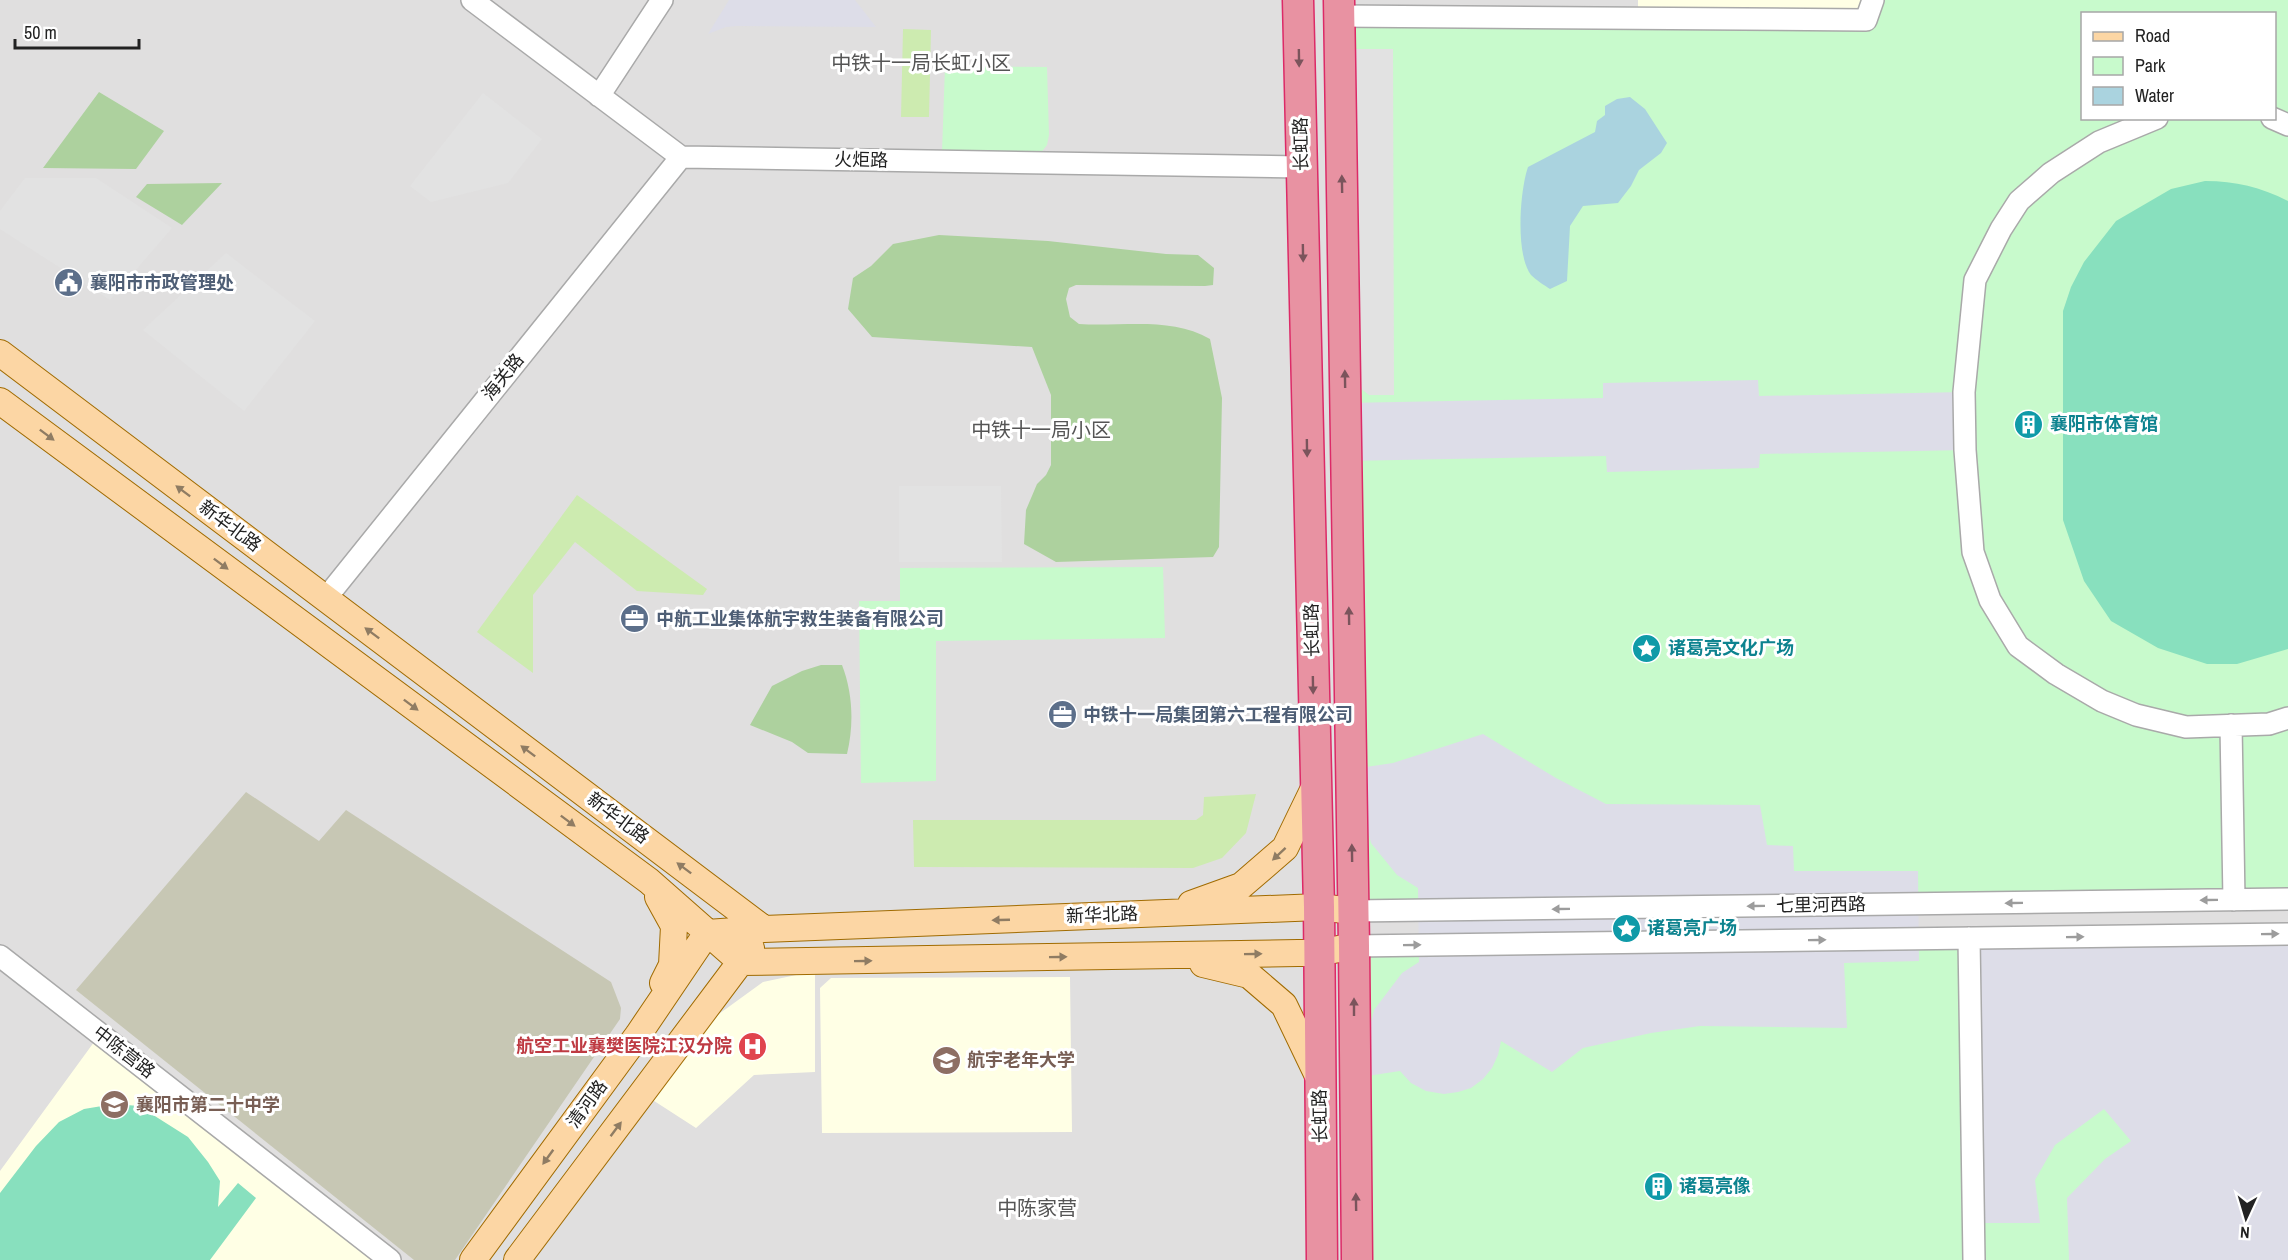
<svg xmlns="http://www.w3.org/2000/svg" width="2288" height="1260" font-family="'Archivo Narrow','Noto Sans SC',sans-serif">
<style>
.residential{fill:#e0dfdf;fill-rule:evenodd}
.education{fill:#ffffe5}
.construction{fill:#c7c7b4}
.grass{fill:#cdebb0}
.forest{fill:#add19e}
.park{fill:#c8facc;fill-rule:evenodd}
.pitch{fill:#88e0be}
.parking{fill:#e2e2e2}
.plaza{fill:#dddde8}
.water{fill:#aad3df}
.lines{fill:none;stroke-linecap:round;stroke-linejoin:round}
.minor-casing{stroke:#a9a9a9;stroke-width:24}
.major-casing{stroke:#a06b00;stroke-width:28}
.highway-casing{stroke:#dc2a67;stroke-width:33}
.minor{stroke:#fff;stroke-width:21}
.major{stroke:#fcd6a4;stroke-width:26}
.highway{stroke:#e892a2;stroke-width:30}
.oneway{fill:#7b545c}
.oneway2{fill:#8f7c63}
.oneway3{fill:#9c9c9c}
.labels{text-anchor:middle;stroke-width:6;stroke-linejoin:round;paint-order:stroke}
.street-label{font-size:18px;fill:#222;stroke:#fff}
.service-label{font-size:18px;font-weight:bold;fill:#4e5e75;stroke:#fff;text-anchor:start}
.culture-label{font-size:18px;font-weight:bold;fill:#0d838f;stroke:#fff;text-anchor:start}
.health-label{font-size:18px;font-weight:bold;fill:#be3a42;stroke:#fff;text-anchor:end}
.education-label{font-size:18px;font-weight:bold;fill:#785e54;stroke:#fff;text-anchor:start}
.neighbourhood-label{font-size:20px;fill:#555;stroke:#fff}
</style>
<rect width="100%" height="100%" fill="#f2efe9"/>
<path class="residential" d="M 0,0 L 2288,0 L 2288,1260 L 0,1260 ZM 2082,14 L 2274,14 L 2274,118 L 2082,118 Z"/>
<path class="education" d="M 1638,0 L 1873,0 L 1866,20 L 1638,18 Z
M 815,971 L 815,1072 L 754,1075 L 696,1128 L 648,1097 L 712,1019 L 763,982 Z
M 1070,977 L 1072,1132 L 822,1133 L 820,988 L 831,978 Z
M 97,1038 L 378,1260 L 0,1260 L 0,1171 Z"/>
<path class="construction" d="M 246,792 L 319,841 L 346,810 L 611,982 L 621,1008 L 620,1019 L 455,1260 L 414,1260 L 76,990 Z"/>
<path class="grass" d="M 903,29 L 931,30 L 929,117 L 901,117 Z
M 577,495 L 707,589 L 703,595 L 637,591 L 575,542 L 533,595 L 533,673 L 477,632 Z
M 1256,794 L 1246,833 L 1222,858 L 1193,868 L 914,867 L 913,820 L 1196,820 L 1203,815 L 1204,797 Z"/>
<path class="forest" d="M 99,92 L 164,131 L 136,169 L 43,168 Z
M 222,183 L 182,225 L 136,197 L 147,184 Z
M 939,235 L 1048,241 L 1166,254 L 1198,255 L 1214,268 L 1213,285 L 1205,286 L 1076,285 L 1069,288 L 1066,299 L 1070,317 L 1079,324 C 1122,327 1171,316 1210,339 L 1222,398 L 1219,547 L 1213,557 L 1056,562 L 1024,544 L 1026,510 L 1037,484 L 1046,475 L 1051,465 L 1051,395 L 1032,347 L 872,337 L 848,309 L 853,278 L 871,266 L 893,244 Z
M 821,665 L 842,665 C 853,693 854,725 847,754 L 808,753 L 792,742 L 750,725 L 772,686 L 802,671 Z"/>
<path class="park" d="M 1873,0 L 2288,0 L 2288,906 L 1353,911 L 1339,16 L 1866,20 ZM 2082,14 L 2274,14 L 2274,118 L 2082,118 Z
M 945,66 L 1047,67 L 1049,135 L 1047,145 L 1040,154 L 942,152 Z
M 1163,567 L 1165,638 L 936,641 L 936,781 L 861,783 L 859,601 L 900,601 L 900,568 Z
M 2288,934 L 2288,1260 L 1357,1260 L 1354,946 Z"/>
<path class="pitch" d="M 2205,181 C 2236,181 2260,187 2288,201 L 2288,649 L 2237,664 L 2207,664 L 2158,648 L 2111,621 L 2084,581 L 2063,520 L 2063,311 L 2071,287 L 2084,262 L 2116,221 L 2171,189 Z
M 114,1104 L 139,1106 L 188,1137 L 208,1162 L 220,1181 L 218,1207 L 238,1183 L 256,1198 L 210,1260 L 0,1260 L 0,1193 L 36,1146 L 59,1122 L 84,1109 Z"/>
<path class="parking" d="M 1340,49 L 1393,49 L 1394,395 L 1369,395 L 1345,376 Z
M 483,93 L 542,139 L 508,183 L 431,202 L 410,186 Z
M 25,178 L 96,178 L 172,228 L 110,300 L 0,229 L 0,211 Z
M 226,253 L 315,321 L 244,411 L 143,330 Z
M 899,486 L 1001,486 L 1002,562 L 899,562 Z"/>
<path class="plaza" d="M 729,0 L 855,0 L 876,27 L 737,26 L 726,27 L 708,34 Z
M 1758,380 L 1759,396 L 1964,392 L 1965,450 L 1760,454 L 1759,468 L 1607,472 L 1606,456 L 1346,461 L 1345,403 L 1603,398 L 1603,383 Z
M 1483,734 L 1556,778 L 1606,804 L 1760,805 L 1767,845 L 1793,846 L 1794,871 L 1918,871 L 1919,961 L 1844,963 L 1847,1028 L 1700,1026 L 1651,1033 L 1583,1048 L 1552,1072 L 1501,1041 L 1498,1055 L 1492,1068 L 1483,1079 L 1471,1088 L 1458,1092 L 1444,1094 L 1426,1091 L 1411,1083 L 1400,1071 L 1367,1076 L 1367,1038 L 1374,1010 L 1402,973 L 1419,962 L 1418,888 L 1397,875 L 1371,843 L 1364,815 L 1366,767 L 1393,763 Z
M 2288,934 L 2288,1260 L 2069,1260 L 2067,1198 L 2105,1159 L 2131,1141 L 2104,1109 L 2055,1145 L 2035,1180 L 2040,1223 L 1974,1223 L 1969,938 Z"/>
<path class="water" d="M 1630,97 L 1645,109 L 1667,143 L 1661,153 L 1639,170 L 1631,186 L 1618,203 L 1583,206 L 1570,226 L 1567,281 L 1550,289 C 1544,285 1536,280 1531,275 C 1515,254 1520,190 1528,167 L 1595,132 L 1597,121 L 1605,115 L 1605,106 L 1617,99 Z"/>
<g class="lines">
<defs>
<path id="minor" d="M 472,0 L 681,157 L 1302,167
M 1339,16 L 1866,20 L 1873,0
M 599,96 L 662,0
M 2157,118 L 2099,142 L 2051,173 L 2019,201 L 2001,229 L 1975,280 L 1964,392 L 1965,450 L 1973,552 L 1990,600 L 2018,646 L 2056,674 L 2102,701 L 2136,715 L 2186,727 L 2269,724 L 2288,718
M 2272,118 L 2288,125
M 326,598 L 681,157
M 2231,725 L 2234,900
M 1353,911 L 2288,899
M 1969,938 L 1974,1260
M 1354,946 L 2288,934
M 0,956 L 390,1260"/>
<path id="major" d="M 0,353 L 764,929
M 0,401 L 649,881 L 741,962 L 1298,953 L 1318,953 L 1354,946
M 658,897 L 674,926 L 672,965 L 663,983
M 1191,904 L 1241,886 L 1285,848 L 1316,784
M 1203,964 L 1249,975 L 1284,1005 L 1319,1078
M 473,1260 L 638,1035 L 707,933 L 764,929 L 1319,907 L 1353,911
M 517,1260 L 751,948"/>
<path id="highway" d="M 1298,0 L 1319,907 L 1322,1260
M 1339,0 L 1354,946 L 1357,1260"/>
</defs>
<use href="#minor" class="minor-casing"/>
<use href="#major" class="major-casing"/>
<use href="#highway" class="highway-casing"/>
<use href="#minor" class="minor"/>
<use href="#major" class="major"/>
<use href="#highway" class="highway"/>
</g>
<defs><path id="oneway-solid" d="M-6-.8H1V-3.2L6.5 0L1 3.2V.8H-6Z" transform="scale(1.5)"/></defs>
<g class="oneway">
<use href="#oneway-solid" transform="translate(1299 58) rotate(89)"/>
<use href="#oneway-solid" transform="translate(1342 184) rotate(-91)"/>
<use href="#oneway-solid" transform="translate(1303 253) rotate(89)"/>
<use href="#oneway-solid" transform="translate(1345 379) rotate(-91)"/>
<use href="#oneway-solid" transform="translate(1307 448) rotate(89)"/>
<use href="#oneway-solid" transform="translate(1349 616) rotate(-91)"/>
<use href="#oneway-solid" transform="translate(1313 685) rotate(89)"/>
<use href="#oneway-solid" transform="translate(1352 853) rotate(-91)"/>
<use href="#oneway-solid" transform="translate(1354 1007) rotate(-90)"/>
<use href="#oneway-solid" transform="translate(1356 1202) rotate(-91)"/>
</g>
<g class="oneway2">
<use href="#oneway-solid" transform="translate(47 435) rotate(37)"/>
<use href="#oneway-solid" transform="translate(183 491) rotate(-143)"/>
<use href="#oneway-solid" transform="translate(221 564) rotate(37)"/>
<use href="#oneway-solid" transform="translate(372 633) rotate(-143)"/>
<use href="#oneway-solid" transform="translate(411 705) rotate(37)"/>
<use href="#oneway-solid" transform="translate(528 751) rotate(-143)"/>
<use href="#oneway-solid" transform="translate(568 821) rotate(37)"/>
<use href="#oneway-solid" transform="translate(1279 854) rotate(137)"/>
<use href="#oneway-solid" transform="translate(684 868) rotate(-143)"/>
<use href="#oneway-solid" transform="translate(1001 920) rotate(178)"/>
<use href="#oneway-solid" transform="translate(1253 954) rotate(-1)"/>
<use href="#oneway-solid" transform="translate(1058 957) rotate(-1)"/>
<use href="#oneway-solid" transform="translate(863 961) rotate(-1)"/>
<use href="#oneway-solid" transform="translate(616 1129) rotate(-53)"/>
<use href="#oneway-solid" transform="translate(548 1157) rotate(126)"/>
</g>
<g class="oneway3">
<use href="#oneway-solid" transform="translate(2209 900) rotate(179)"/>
<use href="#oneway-solid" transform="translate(2014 903) rotate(179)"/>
<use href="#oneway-solid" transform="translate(1756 906) rotate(179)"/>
<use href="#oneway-solid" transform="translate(1561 909) rotate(179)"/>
<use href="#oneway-solid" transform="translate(2270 934) rotate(-1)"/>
<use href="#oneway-solid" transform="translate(2075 937) rotate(-1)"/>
<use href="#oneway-solid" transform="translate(1817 940) rotate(-1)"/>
<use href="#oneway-solid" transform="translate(1412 945) rotate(-1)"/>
</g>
<defs>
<symbol id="civic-disc" viewBox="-11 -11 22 22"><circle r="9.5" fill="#5c6f8a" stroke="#fff"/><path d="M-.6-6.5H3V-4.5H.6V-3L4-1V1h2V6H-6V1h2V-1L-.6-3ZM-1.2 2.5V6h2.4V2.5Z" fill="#fff"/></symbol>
<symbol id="building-disc" viewBox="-11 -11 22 22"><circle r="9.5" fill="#0f9aa8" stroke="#fff"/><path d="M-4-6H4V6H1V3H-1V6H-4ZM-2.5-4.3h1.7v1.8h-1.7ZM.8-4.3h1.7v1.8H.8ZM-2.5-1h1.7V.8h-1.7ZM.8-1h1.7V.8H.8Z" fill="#fff"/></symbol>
<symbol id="office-disc" viewBox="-11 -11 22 22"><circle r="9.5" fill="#5c6f8a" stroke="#fff"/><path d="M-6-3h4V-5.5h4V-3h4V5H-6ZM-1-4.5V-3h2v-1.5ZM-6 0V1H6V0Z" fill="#fff"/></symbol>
<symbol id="sight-disc" viewBox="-11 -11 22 22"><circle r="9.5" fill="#0f9aa8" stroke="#fff"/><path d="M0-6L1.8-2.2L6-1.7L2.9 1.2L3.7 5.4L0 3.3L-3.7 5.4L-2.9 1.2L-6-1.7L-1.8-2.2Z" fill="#fff"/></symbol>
<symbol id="hospital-disc" viewBox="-11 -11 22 22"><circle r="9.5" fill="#e0444e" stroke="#fff"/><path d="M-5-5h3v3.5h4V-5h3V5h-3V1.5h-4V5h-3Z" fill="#fff"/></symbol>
<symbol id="university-disc" viewBox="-11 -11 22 22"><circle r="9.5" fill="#8d6e63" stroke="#fff"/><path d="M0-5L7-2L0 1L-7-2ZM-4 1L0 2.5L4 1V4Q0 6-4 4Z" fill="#fff"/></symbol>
<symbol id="school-disc" viewBox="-11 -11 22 22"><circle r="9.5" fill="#8d6e63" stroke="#fff"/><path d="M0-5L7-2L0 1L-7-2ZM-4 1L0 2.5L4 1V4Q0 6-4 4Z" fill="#fff"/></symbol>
</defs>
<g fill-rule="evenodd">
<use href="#civic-disc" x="52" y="266" width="33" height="33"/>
<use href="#building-disc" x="2012" y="408" width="33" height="33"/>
<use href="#office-disc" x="618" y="602" width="33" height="33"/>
<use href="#sight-disc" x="1630" y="632" width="33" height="33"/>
<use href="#office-disc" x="1046" y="698" width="33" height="33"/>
<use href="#sight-disc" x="1610" y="912" width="33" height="33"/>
<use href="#hospital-disc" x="736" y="1030" width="33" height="33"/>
<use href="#university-disc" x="930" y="1044" width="33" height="33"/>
<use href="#school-disc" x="98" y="1088" width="33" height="33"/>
<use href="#building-disc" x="1642" y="1170" width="33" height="33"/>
</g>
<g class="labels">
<g class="street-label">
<text transform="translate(1301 144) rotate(-91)" y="6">长虹路</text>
<text transform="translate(861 160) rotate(1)" y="6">火炬路</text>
<text transform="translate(503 377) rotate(-51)" y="6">海关路</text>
<text transform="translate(230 526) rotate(37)" y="6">新华北路</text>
<text transform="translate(1312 630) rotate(-91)" y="6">长虹路</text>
<text transform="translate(618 818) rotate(37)" y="6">新华北路</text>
<text transform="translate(1821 905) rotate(-1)" y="6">七里河西路</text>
<text transform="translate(1102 915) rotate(-2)" y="6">新华北路</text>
<text transform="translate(124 1052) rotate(38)" y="6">中陈营路</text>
<text transform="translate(587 1104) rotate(-54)" y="6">清河路</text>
<text transform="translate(1320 1116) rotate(-91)" y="6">长虹路</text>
</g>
<g class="service-label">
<text x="90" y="289">襄阳市市政管理处</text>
<text x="656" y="625">中航工业集体航宇救生装备有限公司</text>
<text x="1083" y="721">中铁十一局集团第六工程有限公司</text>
</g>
<g class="culture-label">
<text x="2050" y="430">襄阳市体育馆</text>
<text x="1668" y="654">诸葛亮文化广场</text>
<text x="1647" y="934">诸葛亮广场</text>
<text x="1679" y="1192">诸葛亮像</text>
</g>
<g class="health-label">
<text x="732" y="1052">航空工业襄樊医院江汉分院</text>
</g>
<g class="education-label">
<text x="967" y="1066">航宇老年大学</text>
<text x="136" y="1111">襄阳市第二十中学</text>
</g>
<g class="neighbourhood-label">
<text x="921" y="70">中铁十一局长虹小区</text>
<text x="1041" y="437">中铁十一局小区</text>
<text x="1037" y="1215">中陈家营</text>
</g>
</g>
<rect x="2081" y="12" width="195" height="108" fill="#ffffff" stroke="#a7a7a7" stroke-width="1.5"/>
<rect x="2093" y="32" width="30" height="9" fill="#fcd6a4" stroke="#a7a7a7" stroke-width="1.5"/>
<text x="2135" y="42" font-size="18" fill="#222222">Road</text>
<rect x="2093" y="57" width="30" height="18" fill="#c8facc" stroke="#a7a7a7" stroke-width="1.5"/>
<text x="2135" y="72" font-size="18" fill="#222222">Park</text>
<rect x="2093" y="87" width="30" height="18" fill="#aad3df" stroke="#a7a7a7" stroke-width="1.5"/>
<text x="2135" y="102" font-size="18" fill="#222222">Water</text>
<g transform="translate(2246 1218) rotate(184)" stroke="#ffffff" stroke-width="4.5" paint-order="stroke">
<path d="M0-4.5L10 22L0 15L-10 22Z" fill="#222222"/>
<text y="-9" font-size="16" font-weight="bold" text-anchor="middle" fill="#222222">N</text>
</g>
<path d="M15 39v9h124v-9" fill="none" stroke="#222222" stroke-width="3"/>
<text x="24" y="39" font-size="18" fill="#222222" stroke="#ffffff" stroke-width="4.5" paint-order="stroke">50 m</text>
</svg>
